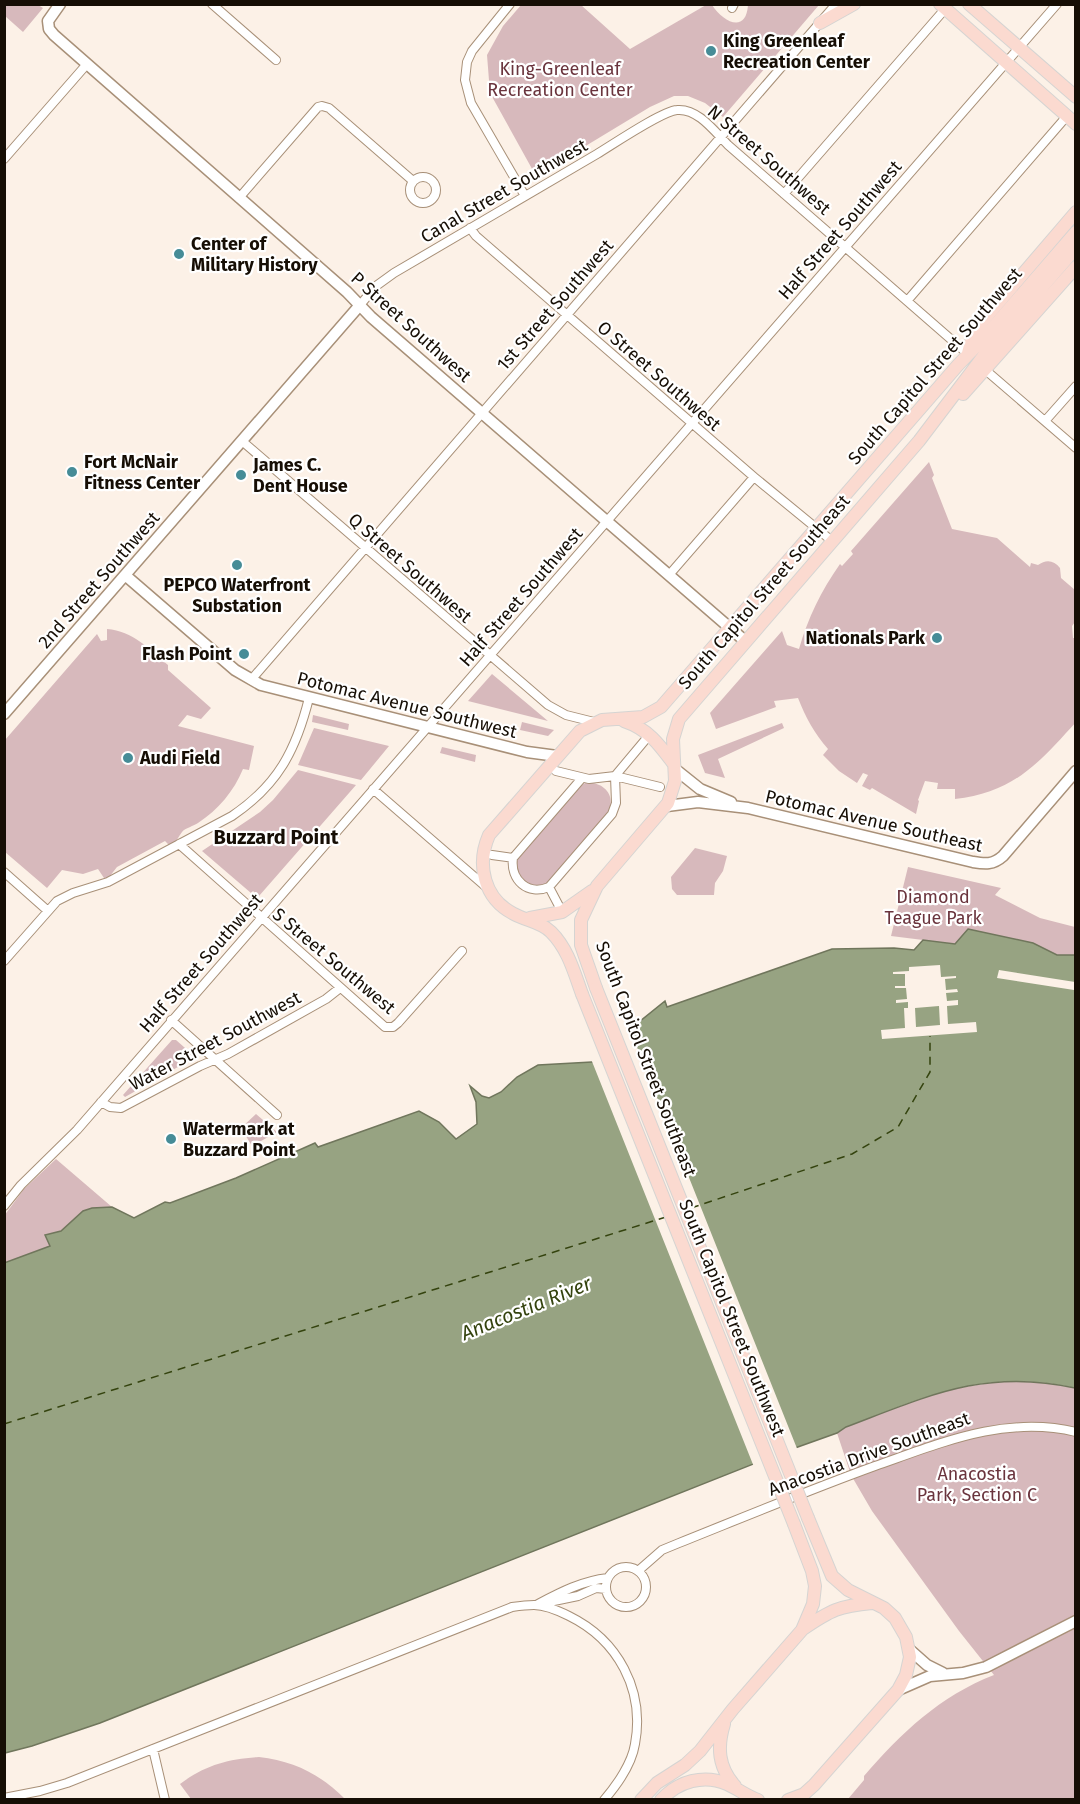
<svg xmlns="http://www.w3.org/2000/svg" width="1080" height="1804" font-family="'Fira Sans',sans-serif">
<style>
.green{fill:#d7b9bc}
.water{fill:#97a382;stroke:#70765c;stroke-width:1.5}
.pier{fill:#fcf1e7;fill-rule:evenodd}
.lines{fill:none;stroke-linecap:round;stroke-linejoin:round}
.ferry{stroke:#34430e;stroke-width:1.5;stroke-dasharray:8 6;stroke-linecap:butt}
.street-casing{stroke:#a89078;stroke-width:10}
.secondary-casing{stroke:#a89078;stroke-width:13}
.primary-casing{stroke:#d5d4d2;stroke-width:14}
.street{stroke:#fff;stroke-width:8}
.secondary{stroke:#fff;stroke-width:10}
.primary{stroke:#fbdad0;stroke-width:12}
.primary-bridge-casing{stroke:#d5d4d2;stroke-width:14;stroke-linecap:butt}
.primary-bridge{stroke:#fbdad0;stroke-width:12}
.poi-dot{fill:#468c97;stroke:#fff;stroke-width:2}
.labels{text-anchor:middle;stroke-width:4.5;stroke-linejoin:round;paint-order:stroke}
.poi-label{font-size:18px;font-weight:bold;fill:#160e05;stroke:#fff;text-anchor:start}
.park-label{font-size:18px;fill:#6a343d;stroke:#fff}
.street-label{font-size:18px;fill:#160e05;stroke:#fff}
.neighbourhood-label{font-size:20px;font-weight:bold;fill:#160e05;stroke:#fff}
.water-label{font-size:20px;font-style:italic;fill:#34430e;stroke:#fff}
</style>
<rect width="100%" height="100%" fill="#fcf1e7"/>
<path class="green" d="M 5,4 L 38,5 L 43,8 L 23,32 L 5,16 Z
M 521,5 L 581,5 L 630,49 L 706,5 L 712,5 C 723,22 746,34 748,5 L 819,5 L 723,117 L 705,103 L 688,96 L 674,96 L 650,107 L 536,176 L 490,93 L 487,55 L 503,26 Z
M 929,462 L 934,475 L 932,478 L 952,529 L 997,538 L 1030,567 L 1031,563 L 1038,565 C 1046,559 1054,560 1060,568 L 1061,578 L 1075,590 L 1075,622 L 1072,626 L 1073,638 L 1076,638 L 1076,722 C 1039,763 1013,793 955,799 L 955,789 L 937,789 L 938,783 L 925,781 L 918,800 L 919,801 L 916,814 L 872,788 L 870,790 L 862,786 L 868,775 L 863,773 L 857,783 L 839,771 L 823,755 L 828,749 C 814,733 806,718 798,698 L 774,701 L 776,707 L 716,729 L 710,713 L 782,631 L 787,645 L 799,649 C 808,618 821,591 840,564 L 842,566 L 853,554 L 851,551 Z
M 107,629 C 133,631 149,649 168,665 L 168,670 L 211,708 L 201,719 L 187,715 L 178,726 L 254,746 L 249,770 L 243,769 C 234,791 218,810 198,823 C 194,826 185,828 182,832 C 179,836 176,842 171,847 L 165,841 L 117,867 L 106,881 L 98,869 L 83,874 L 62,870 L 47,888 L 5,852 L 5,740 L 97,634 L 101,641 L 107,640 Z
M 492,674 L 548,721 L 468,701 Z
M 313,715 L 349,724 L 348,730 L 312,722 Z
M 522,722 L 554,730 L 548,736 L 520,730 Z
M 782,723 L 784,728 L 718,759 L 725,778 L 705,773 L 698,755 Z
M 314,728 L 389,746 L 361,780 L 298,765 Z
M 442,747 L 476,755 L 475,762 L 440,753 Z
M 298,770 L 356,785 L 259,896 L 253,891 L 251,893 L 202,851 L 260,812 L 273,800 Z
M 585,783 C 603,781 617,795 608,813 L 550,882 C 536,890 528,885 518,875 L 516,862 L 518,857 L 576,789 Z
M 695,848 L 727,856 L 723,871 L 715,883 L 714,895 L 677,895 L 672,889 L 671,877 Z
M 908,867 L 1001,888 L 995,895 L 1040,918 L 1075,927 L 1075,955 L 1057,955 L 1033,943 L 968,930 L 955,944 L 891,936 Z
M 172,1040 L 176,1040 L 193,1055 L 192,1059 L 125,1097 L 123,1095 Z
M 256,1114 L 277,1132 L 252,1146 L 241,1128 Z
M 56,1159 L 112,1207 L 83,1211 L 61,1231 L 50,1246 L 5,1264 L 4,1216 L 24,1189 Z
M 1014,1381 L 1042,1382 L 1075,1388 L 1075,1799 L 848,1799 L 864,1780 L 864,1776 C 901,1733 940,1696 994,1675 L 959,1631 L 872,1511 L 851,1475 L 837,1433 L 846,1427 C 905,1404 950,1384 1014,1381 Z
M 259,1757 C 294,1761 320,1774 345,1799 L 191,1799 L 180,1784 C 205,1765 228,1759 259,1757 Z"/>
<path class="water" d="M 968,929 L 1033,943 L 1057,955 L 1075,955 L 1075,1388 C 985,1368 928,1396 846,1427 L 837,1433 L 781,1453 L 100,1723 L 32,1746 L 5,1753 L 4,1263 L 50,1246 L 45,1235 L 61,1231 L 83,1211 L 92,1208 L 112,1207 L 134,1218 L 165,1202 L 170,1203 L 236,1178 L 315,1143 L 318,1147 L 419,1111 L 439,1122 L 456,1139 L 477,1124 L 476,1102 L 470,1086 L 482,1096 L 489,1098 L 501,1092 L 517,1077 L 538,1065 L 610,1061 L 634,1026 L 665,1001 L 667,1007 L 832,949 L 894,948 L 914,950 L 923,940 L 955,944 Z"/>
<path class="pier" d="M 940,965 L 941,977 L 956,976 L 956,978 L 945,979 L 946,990 L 957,989 L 958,992 L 946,993 L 947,1001 L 958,1000 L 958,1005 L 947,1006 L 948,1024 L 976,1022 L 977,1032 L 882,1039 L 881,1030 L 905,1028 L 904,1008 L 908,1008 L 908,1002 L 896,1003 L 896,1000 L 907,999 L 906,988 L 895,988 L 895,986 L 905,986 L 905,974 L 893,974 L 893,972 L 909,971 L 909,967 ZM 939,1006 L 940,1025 L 916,1027 L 915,1008 Z
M 999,970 L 1075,982 L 1074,990 L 997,978 Z
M 629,1027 L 798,1451 L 754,1467 L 591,1059 L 612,1056 L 619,1041 Z"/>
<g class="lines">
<path class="ferry" d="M 691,1208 L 852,1154 L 898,1127 L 930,1072 L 930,1036
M 4,1424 L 666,1217"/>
<defs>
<path id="street" d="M 212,4 L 276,60
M 510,4 L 472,51 L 467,62 L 465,80 L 471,103 L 525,196
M 732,8 L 734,4
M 4,159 L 87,64
M410 190a13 13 0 1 1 26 0a13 13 0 1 1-26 0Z
M 784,194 L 945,9
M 239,198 L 318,107 L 322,106 L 329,108 L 413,181
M 470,228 L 476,236 L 754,477 L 832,541
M 907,301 L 1067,116
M 360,305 L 376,286 L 394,273 C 462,233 529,194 597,154 C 612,145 662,111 677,110 C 698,108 715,132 728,145 L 969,355
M 982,367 L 1076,448
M 1045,421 L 1076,386
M 242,441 L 548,705 L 566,715 L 594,722
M 669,575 L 754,477
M 251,680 L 836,4
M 556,771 L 589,779 L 615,776 L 660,787
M 582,778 L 513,858 C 510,880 528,896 549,887 L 612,814 L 616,803 L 615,776 L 646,739
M 373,789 L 485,886
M 179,844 L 385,1027 L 393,1027 L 398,1023 L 462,951
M 492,855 L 513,858
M 4,872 L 48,911
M 549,887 L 559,906
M 4,961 L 57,901 L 73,893 L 108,882 L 232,816 C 278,785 296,750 309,698
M 171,1020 L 277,1115
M 101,1102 L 110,1107 L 121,1108 L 200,1066 L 228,1054 L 326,999 L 340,988
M 4,1206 L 21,1185 L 77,1130 L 1057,4
M606 1587a20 20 0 1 1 40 0a20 20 0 1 1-40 0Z
M 638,1571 L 662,1550 L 679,1543 C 744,1517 809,1490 875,1466 C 941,1443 1005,1415 1076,1432
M 549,1602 L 578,1596 L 596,1588 L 606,1589
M 536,1605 C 559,1593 581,1581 608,1578
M 153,1749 L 165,1800
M 4,1798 L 40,1791 L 67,1783 L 512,1607 C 519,1606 527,1605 534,1605 C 546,1605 559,1611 569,1616 C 618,1640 645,1690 635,1744 C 632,1763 617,1785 604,1800"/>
<path id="secondary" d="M 60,4 L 48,21 L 49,29 L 54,35 L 347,292 L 371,317 L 745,641
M 125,575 L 235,670 L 261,685 L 527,752 L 557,756
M 4,714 L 360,305
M 675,769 L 700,789 L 731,802
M 667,806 L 698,802 L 748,808 L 973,862 C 985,864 993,865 1003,856 L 1076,771
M 910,1650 L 927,1665 L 943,1673
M 898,1690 L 930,1676 L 963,1673 L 986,1667 L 1076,1621"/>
<path id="primary" d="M 940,4 L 1076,124
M 969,4 L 1076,97
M 820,23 L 854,4
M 968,353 L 974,331 L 1076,212
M 963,394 L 1076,267
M 624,721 C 648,729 659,744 673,763
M 530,918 L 562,912 L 592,891
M 596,988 L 581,945 L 581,920 L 597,886 L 668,803 L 675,781 L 673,739 L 679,719 L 919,441 L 991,346 L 1076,248
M 582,994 C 574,972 568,949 551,932 C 541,922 527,921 514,914 C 484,899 476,865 489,835 L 580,731 L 602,720 L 643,717 L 661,707 L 958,365 L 983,339 L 1076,232
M 803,1629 C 831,1610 839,1606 872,1603
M 724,1724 C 717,1747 718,1767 735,1786
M 641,1800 L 657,1783 L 685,1765 L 700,1751 L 733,1709 L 802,1630 L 813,1604 L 815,1586 L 812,1571 L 794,1524
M 661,1800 C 678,1781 704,1774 727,1784 C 738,1789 747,1796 758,1800
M 788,1800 L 804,1794 L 814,1785 L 898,1690 L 906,1675 L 910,1657 L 906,1637 L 895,1618 L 884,1608 L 848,1590 L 832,1576 L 808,1518"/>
</defs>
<use href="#street" class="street-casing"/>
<use href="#secondary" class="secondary-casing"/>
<use href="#primary" class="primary-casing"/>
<use href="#street" class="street"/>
<use href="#secondary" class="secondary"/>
<use href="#primary" class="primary"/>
<defs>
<path id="primary-bridge" d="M 596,988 L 808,1518
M 582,994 L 794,1524"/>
</defs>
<use href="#primary-bridge" class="primary-bridge-casing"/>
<use href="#primary-bridge" class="primary-bridge"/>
</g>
<g class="poi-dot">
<circle cx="711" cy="51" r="6"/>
<circle cx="179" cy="254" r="6"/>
<circle cx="72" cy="472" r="6"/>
<circle cx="241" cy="475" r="6"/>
<circle cx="237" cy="565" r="6"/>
<circle cx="937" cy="638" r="6"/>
<circle cx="244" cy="654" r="6"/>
<circle cx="128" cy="758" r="6"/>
<circle cx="171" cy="1139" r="6"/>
</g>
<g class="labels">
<g class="poi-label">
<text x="723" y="47">King Greenleaf<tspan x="723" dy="21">Recreation Center</tspan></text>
<text x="191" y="250">Center of<tspan x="191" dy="21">Military History</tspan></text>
<text x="84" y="468">Fort McNair<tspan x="84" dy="21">Fitness Center</tspan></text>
<text x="253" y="471">James C.<tspan x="253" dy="21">Dent House</tspan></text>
<text x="237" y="591" text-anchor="middle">PEPCO Waterfront<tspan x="237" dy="21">Substation</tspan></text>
<text x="925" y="644" text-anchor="end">Nationals Park</text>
<text x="232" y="660" text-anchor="end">Flash Point</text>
<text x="140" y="764">Audi Field</text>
<text x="183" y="1135">Watermark at<tspan x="183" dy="21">Buzzard Point</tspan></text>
</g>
<g class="park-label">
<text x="560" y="75">King-Greenleaf<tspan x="560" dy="21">Recreation Center</tspan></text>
<text x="933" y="903">Diamond<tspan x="933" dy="21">Teague Park</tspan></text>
<text x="977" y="1480">Anacostia<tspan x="977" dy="21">Park, Section C</tspan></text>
</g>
<g class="street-label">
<text transform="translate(769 160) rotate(41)" y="6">N Street Southwest</text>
<text transform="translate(504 191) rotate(-30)" y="6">Canal Street Southwest</text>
<text transform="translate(840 230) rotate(-49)" y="6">Half Street Southwest</text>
<text transform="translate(555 305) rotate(-49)" y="6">1st Street Southwest</text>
<text transform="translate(411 327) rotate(42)" y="6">P Street Southwest</text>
<text transform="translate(935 366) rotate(-49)" y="6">South Capitol Street Southwest</text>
<text transform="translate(659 376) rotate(41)" y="6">O Street Southwest</text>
<text transform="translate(410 568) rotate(41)" y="6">Q Street Southwest</text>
<text transform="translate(99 580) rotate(-49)" y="6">2nd Street Southwest</text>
<text transform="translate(764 592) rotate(-49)" y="6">South Capitol Street Southeast</text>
<text transform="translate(521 597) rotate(-49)" y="6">Half Street Southwest</text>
<text transform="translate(407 705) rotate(14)" y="6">Potomac Avenue Southwest</text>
<text transform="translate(874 821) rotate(13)" y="6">Potomac Avenue Southeast</text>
<text transform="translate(334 961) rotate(40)" y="6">S Street Southwest</text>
<text transform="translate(201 963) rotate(-49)" y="6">Half Street Southwest</text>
<text transform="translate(215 1041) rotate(-28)" y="6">Water Street Southwest</text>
<text transform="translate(646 1059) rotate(69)" y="6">South Capitol Street Southeast</text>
<text transform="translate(732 1318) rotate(68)" y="6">South Capitol Street Southwest</text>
<text transform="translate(869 1454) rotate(-20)" y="6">Anacostia Drive Southeast</text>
</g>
<g class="neighbourhood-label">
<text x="276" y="844">Buzzard Point</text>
</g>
<g class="water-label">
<text transform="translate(526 1308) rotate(-22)" y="7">Anacostia River</text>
</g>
</g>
<rect width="1080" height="1804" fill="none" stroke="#160e05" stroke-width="12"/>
</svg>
